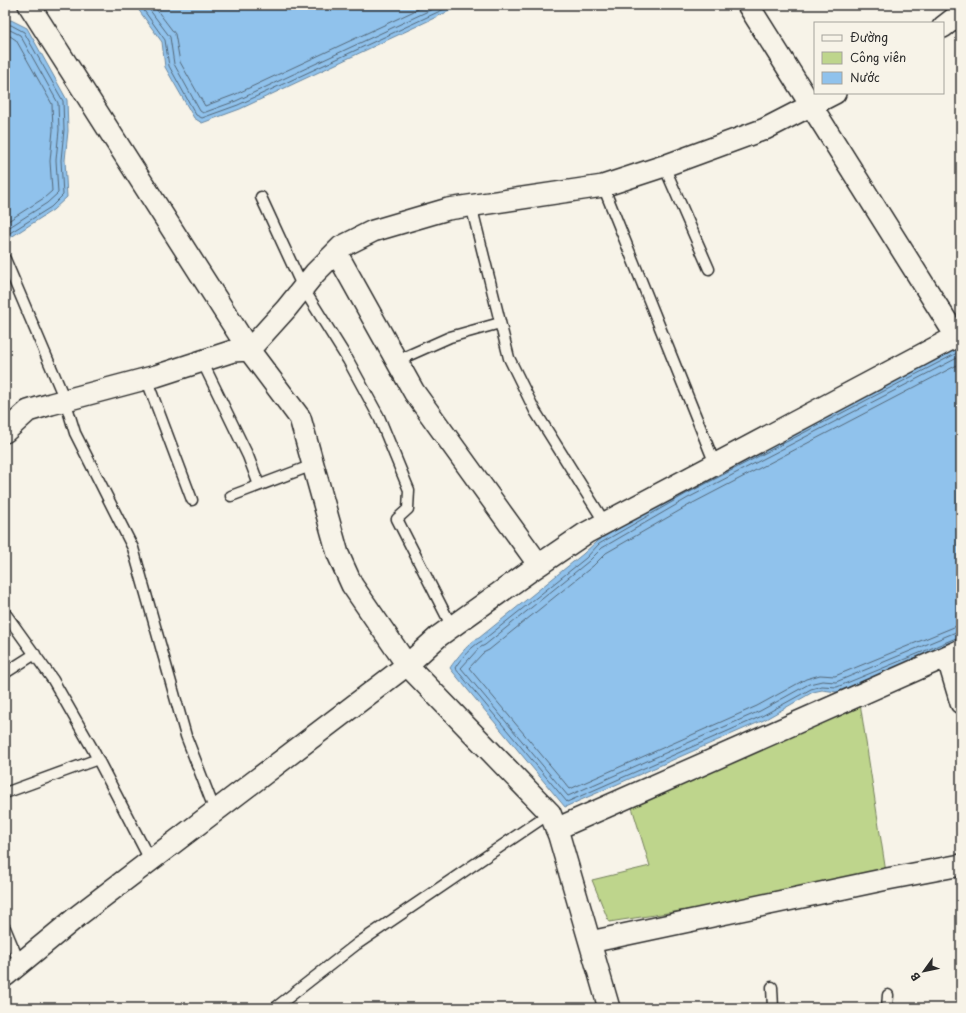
<svg xmlns="http://www.w3.org/2000/svg" width="966" height="1013" font-family="'Playpen Sans',sans-serif">
<style>
.green{fill:#bed58c;stroke:#74805c}
.water{fill:#90c2ec;stroke:#68869f}
.lines{fill:none;stroke-linecap:round;stroke-linejoin:round}
.shore{stroke:#536778;stroke-width:1}
.service-casing{stroke:#2b2b2b;stroke-width:13}
.minor-casing{stroke:#2b2b2b;stroke-width:24}
.service{stroke:#f7f3e8;stroke-width:10}
.minor{stroke:#f7f3e8;stroke-width:21}
</style>
<rect width="100%" height="100%" fill="#f7f3e8"/>
<filter id="ink" filterUnits="userSpaceOnUse"><feTurbulence type="fractalNoise" baseFrequency=".025" numOctaves="2"/><feDisplacementMap in="SourceGraphic" scale="8" xChannelSelector="R" yChannelSelector="G"/><feConvolveMatrix kernelMatrix="1 2 1 2 8 2 1 2 1" color-interpolation-filters="sRGB"/></filter>
<g filter="url(#ink)">
<path class="green" d="M 860,703 L 887,879 L 609,922 L 592,880 L 650,866 L 631,804 Z"/>
<path class="water" d="M 135,5 L 462,5 L 240,109 L 202,123 L 194,118 L 165,67 L 162,42 Z
M 11,20 L 27,28 L 67,100 L 68,131 L 65,160 L 67,197 L 53,210 L 5,241 L 5,22 Z
M 961,346 L 961,640 L 837,692 L 822,690 L 813,692 L 764,720 L 565,807 L 453,672 L 450,668 C 455,660 471,640 479,638 L 583,554 L 597,541 L 684,490 Z"/>
<g class="lines">
<path class="shore" d="M 140,5 L 165,40 L 169,66 L 196,115 L 202,118 L 238,105 L 453,5
M 146,5 L 170,37 L 174,64 L 200,111 L 203,113 L 236,101 L 441,5
M 153,5 L 175,34 L 180,62 L 205,106 L 234,95 L 427,5
M 5,25 L 11,25 L 24,32 L 63,101 L 64,130 L 61,160 L 63,195 L 51,207 L 5,236
M 5,30 L 10,30 L 20,35 L 58,103 L 59,130 L 56,160 L 58,193 L 47,203 L 5,230
M 5,36 L 10,36 L 16,40 L 52,104 L 53,130 L 50,161 L 52,191 L 44,198 L 5,223
M 961,351 L 686,494 L 599,544 L 586,558 L 482,641 C 474,644 459,660 455,668 L 567,802 L 762,716 L 811,689 L 822,686 L 837,687 L 961,636
M 961,356 L 688,498 L 602,548 L 589,561 L 485,645 L 479,648 L 461,668 L 568,796 L 760,711 L 809,684 L 822,681 L 836,682 L 956,632 L 961,631
M 961,363 L 691,504 L 606,553 L 593,566 L 489,650 L 483,653 L 469,668 L 570,789 L 757,706 L 806,679 L 820,675 L 835,676 L 954,627 L 961,625"/>
<defs>
<path id="service" d="M 664,166 L 709,269
M 603,186 L 715,464
M 261,197 L 303,288 L 348,360 L 379,417 L 409,490 L 408,509 L 397,519 L 452,627
M 471,205 L 509,358 L 535,411 L 605,523
M 5,259 L 65,400 L 75,433 L 133,548 L 186,736 L 215,811
M 202,361 L 248,456 L 259,485
M 396,361 L 450,337 L 500,323
M 146,378 L 192,500
M 231,496 L 313,465
M 5,613 L 53,680 L 92,748 L 150,860
M 5,673 L 35,654
M 5,793 L 98,759
M 5,928 L 20,964
M 772,987 L 773,1008
M 275,1008 L 357,944 L 550,813
M 887,1008 L 888,995"/>
<path id="minor" d="M 29,5 L 249,350 L 300,418 L 338,554 L 352,585 L 407,665 L 550,813 L 559,836 L 609,1008
M 748,5 L 956,336
M 943,27 L 961,13
M 336,252 L 414,392 L 539,565
M 5,432 L 28,411 L 51,404 L 156,376 L 233,351 L 249,350 L 286,309 L 315,273 L 341,247 L 373,231 L 448,209 L 603,186 L 664,166 L 765,129 L 835,93
M 947,656 L 961,703
M 556,829 L 961,650
M 590,942 L 887,879 L 961,865
M 5,976 L 79,915 L 407,665 L 439,636 L 530,571 L 586,533 L 961,334"/>
</defs>
<use href="#service" class="service-casing"/>
<use href="#minor" class="minor-casing"/>
<use href="#service" class="service"/>
<use href="#minor" class="minor"/>
</g>
</g>
<rect width="966" height="1013" fill="none" stroke="#f7f3e8" stroke-width="20"/>
<rect x="10" y="10" width="946" height="993" fill="none" stroke="#2b2b2b" stroke-width="1.5" filter="url(#ink)"/>
<rect x="814" y="22" width="130" height="72" fill="#f7f3e8" stroke="#a5a39c"/>
<rect x="822" y="35" width="20" height="6" fill="#f7f3e8" stroke="#a5a39c"/>
<text x="850" y="42" font-size="12" fill="#2b2b2b">Đường</text>
<rect x="822" y="52" width="20" height="12" fill="#bed58c" stroke="#a5a39c"/>
<text x="850" y="62" font-size="12" fill="#2b2b2b">Công viên</text>
<rect x="822" y="72" width="20" height="12" fill="#90c2ec" stroke="#a5a39c"/>
<text x="850" y="82" font-size="12" fill="#2b2b2b">Nước</text>
<g transform="translate(924 971) rotate(237)" stroke="#f7f3e8" stroke-width="3" paint-order="stroke">
<path d="M0-3L7 15L0 10L-7 15Z" fill="#2b2b2b"/>
<text y="-6" font-size="11" font-weight="bold" text-anchor="middle" fill="#2b2b2b">B</text>
</g>
</svg>
